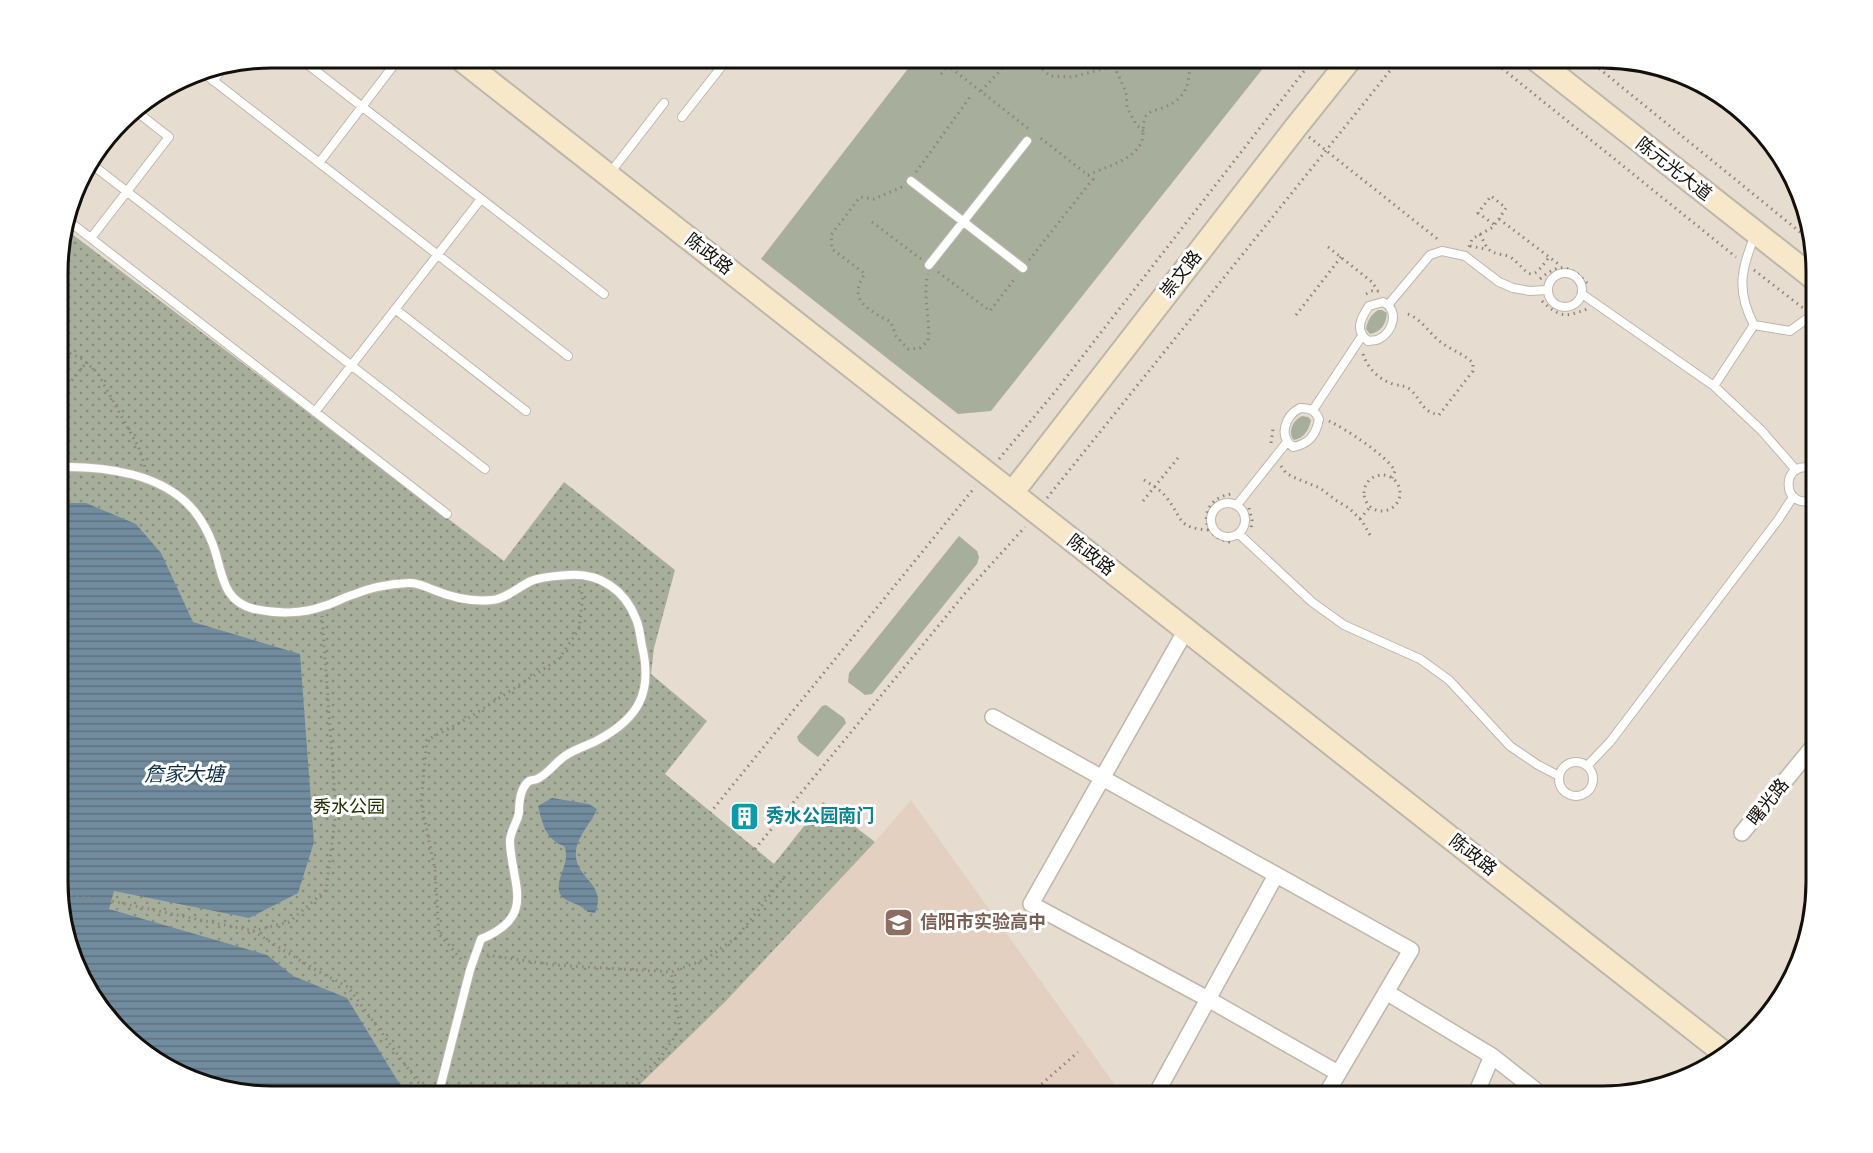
<svg xmlns="http://www.w3.org/2000/svg" width="1873" height="1153" font-family="Helvetica,'Noto Sans SC',sans-serif">
<style>
.education{fill:#e4d0c1}
.grass{fill:#a7ae9c}
.park{fill:url(#park-dots)}
.water{fill:url(#water-rules)}
.lines{fill:none;stroke-linecap:round;stroke-linejoin:round}
.lane-casing{stroke:#bfb6aa;stroke-width:10}
.street-casing{stroke:#bfb6aa;stroke-width:18}
.secondary-casing{stroke:#bfb6aa;stroke-width:26}
.path{stroke:#8e867d;stroke-width:3;stroke-dasharray:1.5 4.5;stroke-linecap:butt}
.lane{stroke:#fff;stroke-width:8}
.street{stroke:#fff;stroke-width:15}
.secondary{stroke:#f8e8ca;stroke-width:22}
.labels{text-anchor:middle;stroke-width:6;stroke-linejoin:round;paint-order:stroke}
.street-label{font-size:18px;fill:#13100b;stroke:#fff}
.park-label{font-size:18px;fill:#223000;stroke:#fff}
.culture-label{font-size:18px;font-weight:bold;fill:#0d838f;stroke:#fff;text-anchor:start}
.education-label{font-size:18px;font-weight:bold;fill:#785e54;stroke:#fff;text-anchor:start}
.water-label{font-size:20px;font-style:italic;fill:#0a2e45;stroke:#fff}
.rim{fill:none;stroke:#13100b;stroke-width:3}
</style>
<defs>
<pattern id="park-dots" width="8" height="8" patternUnits="userSpaceOnUse" patternTransform="scale(1.5)"><rect width="8" height="8" fill="#a7ae9c"/><path d="M2 2h.1M6 6h.1" fill="none" stroke="#878c7d" stroke-width="1.8" stroke-linecap="round"/></pattern>
<pattern id="water-rules" width="6" height="5" patternUnits="userSpaceOnUse" patternTransform="scale(1.5)"><rect width="6" height="5" fill="#728c9f"/><path d="M0 2.5h6" fill="none" stroke="#5c7180"/></pattern>
</defs>
<rect width="100%" height="100%" fill="#e7dcd0"/>
<path class="education" d="M 911,800 L 1123,1096 L 628,1096 L 725,1002 L 875,842 Z"/>
<path class="grass" d="M 917,57 L 1272,57 L 991,411 L 958,414 L 761,259 Z
M 1378,310 L 1382,310 L 1387,313 C 1386,324 1381,332 1370,334 L 1366,329 C 1367,322 1371,314 1378,310 Z
M 1302,416 L 1308,417 L 1311,420 C 1309,430 1304,438 1294,440 C 1287,433 1293,420 1302,416 Z
M 959,536 L 977,551 L 979,557 L 977,564 L 872,694 L 865,695 L 848,682 L 849,673 Z
M 826,705 L 844,718 L 846,723 L 818,757 L 799,742 L 797,737 L 822,706 Z"/>
<path class="park" d="M 64,228 L 504,561 L 564,482 L 675,570 L 654,648 L 651,674 L 707,721 L 665,774 L 774,864 L 823,802 L 875,842 L 725,1002 L 628,1096 L 271,1096 L 164,1067 L 93,1001 L 59,910 L 59,244 Z"/>
<path class="water" d="M 59,503 L 86,503 L 136,524 L 161,553 L 193,622 L 300,654 L 314,842 L 298,893 L 249,918 L 114,891 L 109,909 L 267,955 L 293,976 L 347,998 L 407,1096 L 271,1096 L 164,1067 L 93,1001 L 59,910 Z
M 552,798 L 589,804 L 597,809 C 591,824 574,839 576,857 C 578,880 607,884 595,913 L 588,912 C 579,902 565,903 560,894 C 554,879 572,862 564,846 C 546,840 542,823 538,806 Z"/>
<g class="lines">
<defs>
<path id="lane" d="M 298,57 L 604,294
M 201,71 L 568,356
M 213,81 L 225,66
M 682,117 L 729,57
M 90,163 L 485,469
M 319,163 L 400,57
M 610,173 L 664,103
M 911,181 L 1023,268
M 66,219 L 447,514
M 1755,235 C 1741,269 1736,291 1754,325 L 1790,331 L 1816,312
M 91,238 L 169,137 L 133,109
M 929,265 L 1027,141
M1548 290a17 17 0 1 1 34 0a17 17 0 1 1-34 0Z
M 1582,294 L 1714,386 L 1761,430 L 1796,470
M 1383,302 C 1400,310 1393,332 1379,339 C 1376,341 1372,340 1368,341 C 1354,330 1361,318 1369,306 Z
M 1388,305 L 1430,255 L 1442,251 L 1465,256 L 1499,282 L 1513,288 L 1530,291 L 1547,290
M 395,309 L 526,411
M 1714,386 L 1754,325
M 1300,408 C 1310,408 1315,410 1319,419 C 1316,435 1309,444 1293,447 C 1278,436 1285,416 1300,408 Z
M 1313,410 L 1362,336
M 315,412 L 481,199
M 59,467 C 104,466 164,473 195,512 C 202,521 209,534 213,545 C 223,572 221,601 254,609 C 276,614 303,614 324,606 C 335,603 344,597 355,594 C 372,587 390,584 408,583 C 418,582 425,587 434,590 C 453,598 472,602 492,600 C 506,599 518,587 531,581 C 543,576 556,576 569,575 C 600,573 625,590 636,619 C 640,628 640,637 642,646 C 653,692 639,718 598,740 C 589,745 578,748 568,754 C 557,760 550,772 539,778 C 535,781 533,779 529,781 C 520,788 519,802 519,812 C 518,822 509,832 510,843 C 512,886 537,916 481,939 L 470,970 L 438,1096
M 1816,470 C 1780,454 1779,514 1816,499
M1211 520a17 17 0 1 1 34 0a17 17 0 1 1-34 0Z
M 1237,505 L 1287,442
M 1239,534 L 1312,602 L 1344,625 L 1420,659 L 1449,680 L 1510,746 L 1538,765 L 1559,776
M1559 779a17 17 0 1 1 34 0a17 17 0 1 1-34 0Z
M 1587,766 L 1610,742 L 1778,520 L 1793,497"/>
<path id="street" d="M 1186,630 L 1031,904 L 1208,999 L 1338,1073
M 993,717 L 1411,950 L 1325,1096
M 1742,833 L 1816,743
M 1386,992 L 1492,1056 L 1543,1096
M 1155,1096 L 1276,875
M 1475,1096 L 1492,1056"/>
<path id="secondary" d="M 458,57 L 1724,1053
M 1533,57 L 1816,280
M 1012,493 L 1296,127 L 1352,57"/>
</defs>
<use href="#lane" class="lane-casing"/>
<use href="#street" class="street-casing"/>
<use href="#secondary" class="secondary-casing"/>
<path class="path" d="M 937,57 L 1030,130
M 1029,57 L 1050,76 L 1072,77 L 1114,66 L 1154,65 L 1174,60 L 1176,57
M 1488,57 L 1736,257
M 1585,57 L 1811,241
M 1114,66 L 1126,92 L 1127,108 L 1136,124 L 1144,132
M 941,74 L 955,57
M 981,91 L 1013,57
M 1309,137 L 1440,241
M 916,172 L 970,97
M 1088,175 C 1105,167 1129,162 1140,145 C 1146,137 1140,120 1148,114 C 1152,110 1160,109 1165,107 C 1190,96 1189,81 1190,57
M 902,187 L 874,199 L 860,197 L 831,235 L 832,249 L 865,274 C 846,300 870,311 891,322 L 896,336 L 908,349 L 920,348 L 928,341 C 931,318 922,297 928,274
M 1499,219 L 1561,266
M 872,222 L 921,259
M 1480,234 C 1489,253 1489,252 1509,256 C 1530,271 1528,287 1549,257
M 1470,246 L 1486,249
M 1328,247 L 1372,282 L 1378,291
M 1469,247 L 1472,239 L 1493,227 C 1498,221 1502,214 1506,208 L 1491,196 L 1478,213 L 1495,225
M 1029,260 L 1093,179 L 1038,136
M 1754,270 L 1803,308
M 938,272 L 990,311 L 1016,277
M 1540,279 C 1560,262 1569,265 1587,283
M 1366,294 L 1372,291 L 1380,291
M 1542,301 C 1559,317 1565,318 1587,309
M 1296,315 L 1341,257
M 59,348 L 82,359 L 97,372 L 139,448 L 145,467
M 1363,354 C 1367,367 1379,380 1393,384 C 1400,386 1405,385 1411,390 C 1422,401 1421,411 1439,415 L 1473,371 L 1473,363 C 1463,353 1448,349 1437,339 C 1426,329 1420,317 1404,313
M 59,393 L 69,384 L 86,363
M 1329,421 C 1346,429 1387,456 1395,471 L 1392,478
M 1271,443 L 1273,429
M 999,459 L 1054,393 L 1315,57
M 1281,466 L 1286,473 L 1293,477 L 1320,488 L 1337,501 L 1349,508 L 1362,521 L 1370,535
M1364 493a18 18 0 1 1 36 0a18 18 0 1 1-36 0Z
M 1144,480 C 1152,485 1161,490 1167,498 C 1183,519 1177,528 1209,530
M 1047,498 L 1401,57
M 1143,501 L 1178,458
M 1249,508 L 1252,520 L 1251,531
M 1360,519 L 1370,507
M 1230,542 C 1195,535 1201,496 1233,494
M 710,813 L 975,487
M 755,849 L 967,591 L 1025,527
M 59,893 L 111,901 L 253,931 L 314,969 L 348,987 L 418,1082 L 429,1089
M 253,931 L 289,922 L 326,890 L 336,812 L 322,616
M 487,955 L 554,965 L 671,972 L 706,959 L 736,938 L 786,875
M 461,959 L 439,934 L 435,870 L 421,802 L 427,740 L 467,719 L 559,659 L 579,629 L 583,596 L 579,586
M 619,1096 L 660,1058 L 680,1029 L 671,972
M 1028,1096 L 1078,1052"/>
<use href="#lane" class="lane"/>
<use href="#street" class="street"/>
<use href="#secondary" class="secondary"/>
</g>
<defs>
<symbol id="building-square" viewBox="-11 -11 22 22"><rect x="-9" y="-9" width="18" height="18" rx="4" fill="#0f9aa8" stroke="#fff"/><path d="M-4-6H4V6H1V3H-1V6H-4ZM-2.5-4.3h1.7v1.8h-1.7ZM.8-4.3h1.7v1.8H.8ZM-2.5-1h1.7V.8h-1.7ZM.8-1h1.7V.8H.8Z" fill="#fff"/></symbol>
<symbol id="school-square" viewBox="-11 -11 22 22"><rect x="-9" y="-9" width="18" height="18" rx="4" fill="#8d6e63" stroke="#fff"/><path d="M0-5L7-2L0 1L-7-2ZM-4 1L0 2.5L4 1V4Q0 6-4 4Z" fill="#fff"/></symbol>
</defs>
<g fill-rule="evenodd">
<use href="#building-square" x="728" y="800" width="33" height="33"/>
<use href="#school-square" x="882" y="906" width="33" height="33"/>
</g>
<g class="labels">
<g class="street-label">
<text transform="translate(1674 169) rotate(38)" y="6">陈元光大道</text>
<text transform="translate(709 254) rotate(38)" y="6">陈政路</text>
<text transform="translate(1181 274) rotate(-52)" y="6">崇文路</text>
<text transform="translate(1091 555) rotate(38)" y="6">陈政路</text>
<text transform="translate(1768 802) rotate(-51)" y="6">曙光路</text>
<text transform="translate(1473 855) rotate(38)" y="6">陈政路</text>
</g>
<g class="park-label">
<text x="349" y="813">秀水公园</text>
</g>
<g class="culture-label">
<text x="766" y="822">秀水公园南门</text>
</g>
<g class="education-label">
<text x="920" y="928">信阳市实验高中</text>
</g>
<g class="water-label">
<text x="184" y="781">詹家大塘</text>
</g>
</g>
<path d="M0 0H1873V1153H0ZM272 68H1602A204 204 0 0 1 1806 272V882A204 204 0 0 1 1602 1086H272A204 204 0 0 1 68 882V272A204 204 0 0 1 272 68Z" fill="#fff" fill-rule="evenodd"/>
<path class="rim" d="M272 68H1602A204 204 0 0 1 1806 272V882A204 204 0 0 1 1602 1086H272A204 204 0 0 1 68 882V272A204 204 0 0 1 272 68Z"/>
</svg>
